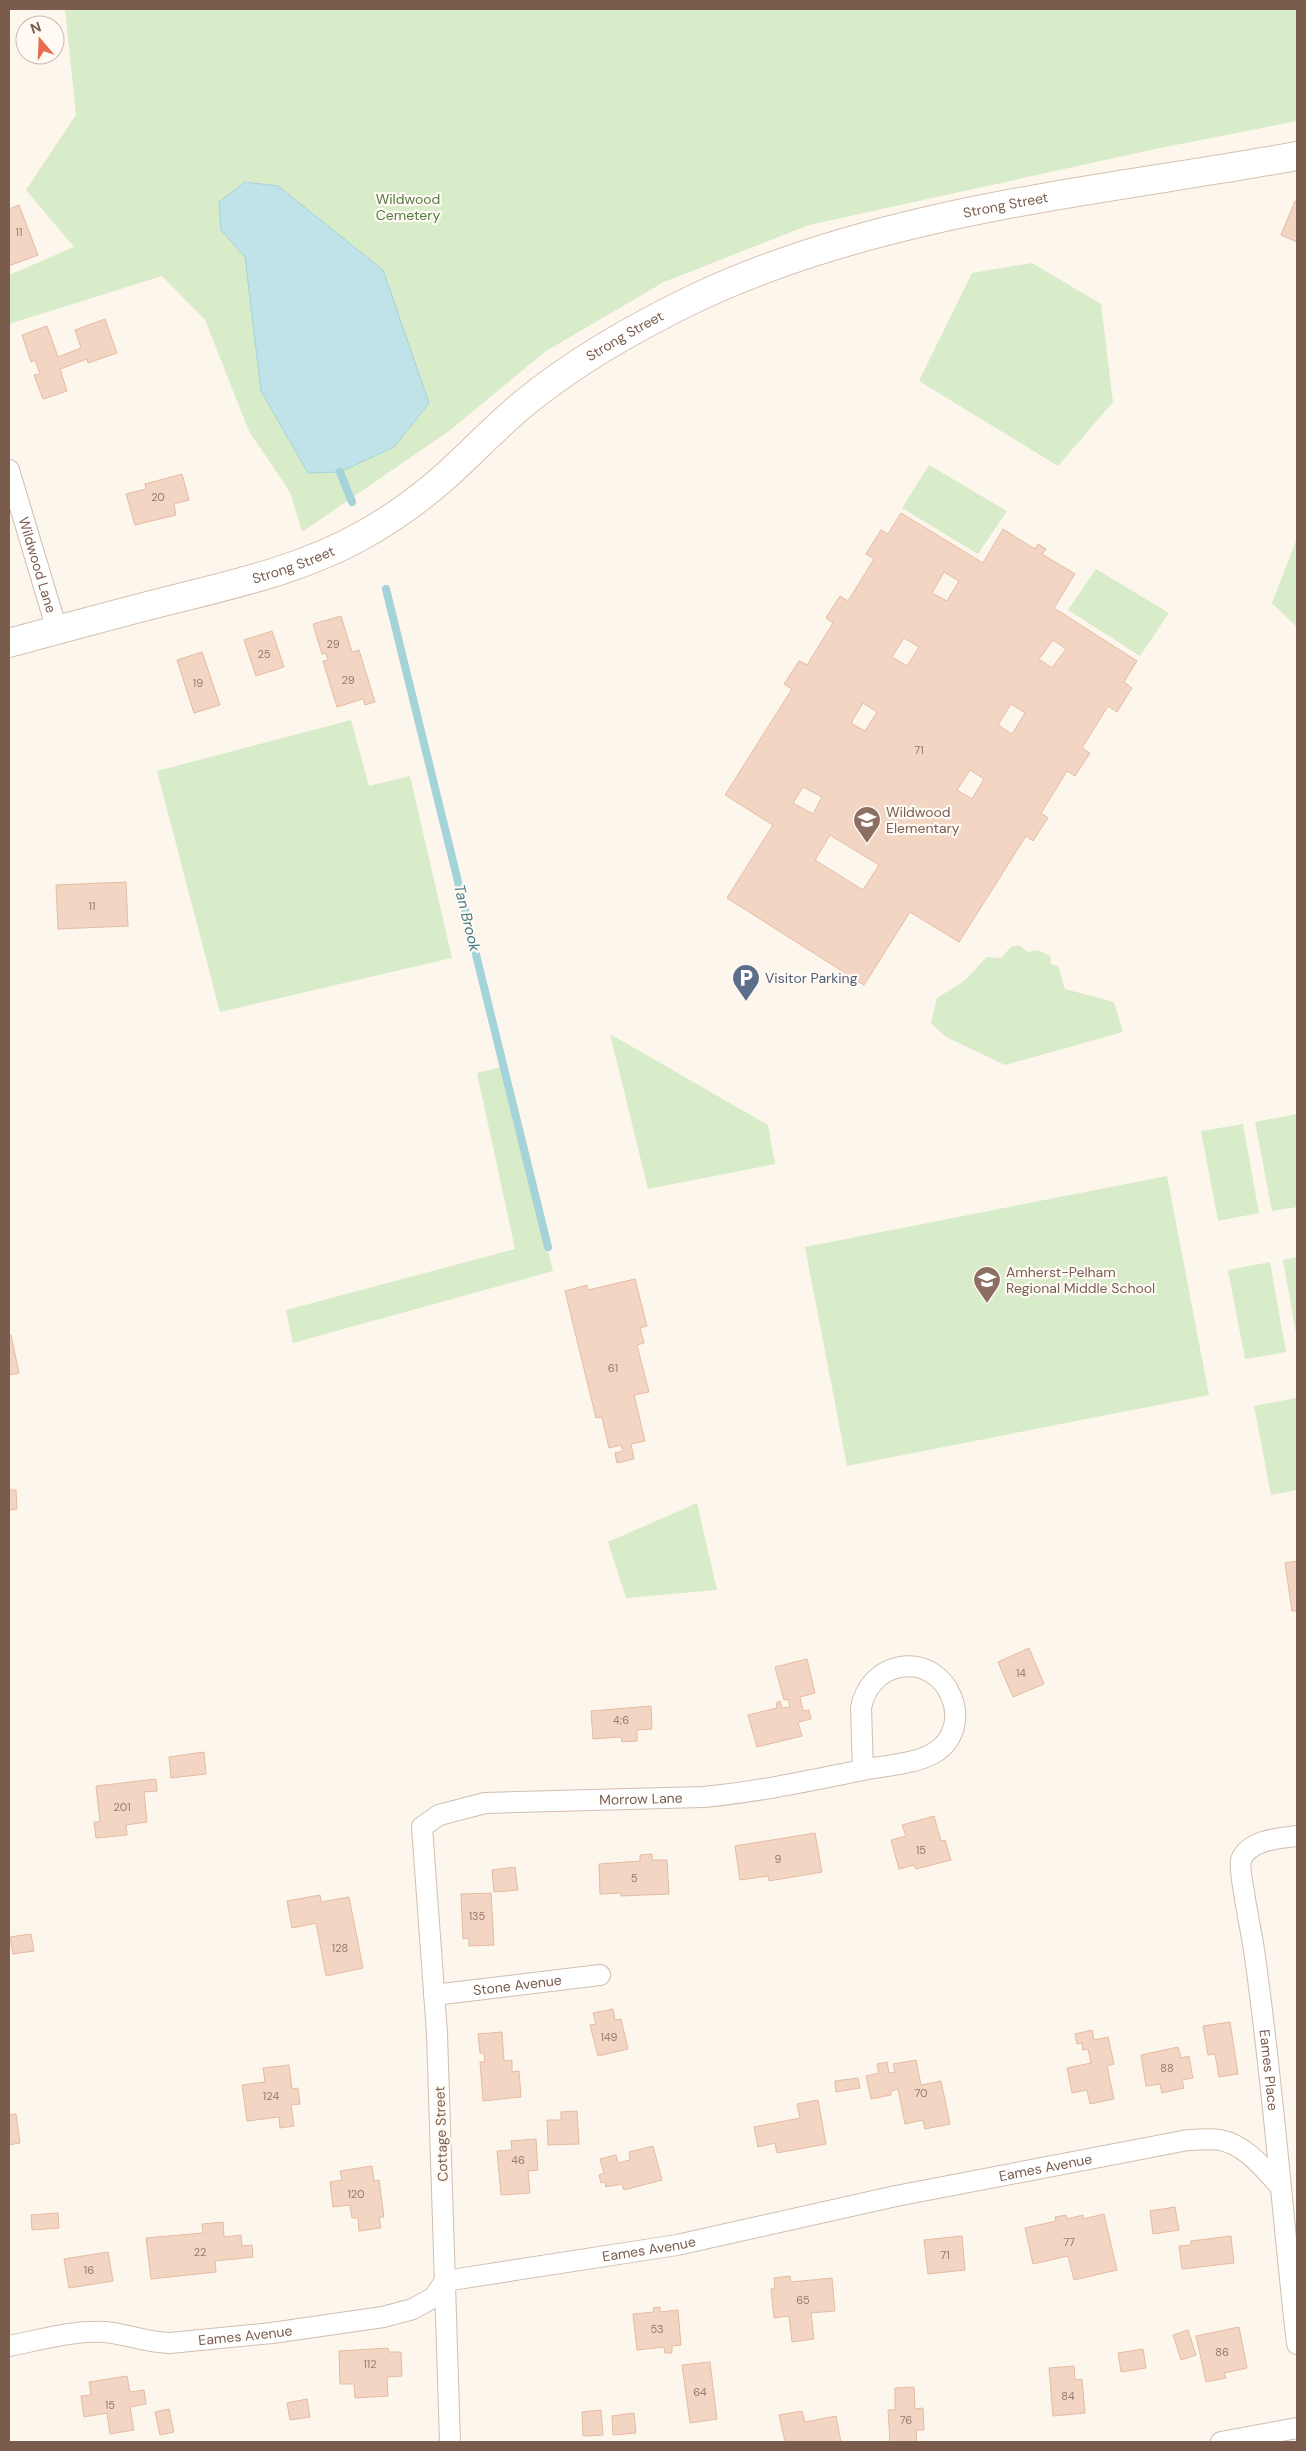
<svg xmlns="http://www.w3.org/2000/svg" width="1306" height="2451" font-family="'DM Sans',sans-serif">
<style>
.green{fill:#d8ecc9}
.water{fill:#bfe3e8;stroke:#a5d3da}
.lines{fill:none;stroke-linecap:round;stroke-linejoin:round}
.stream{stroke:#a5d3da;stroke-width:8}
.building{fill:#f3d5c3;stroke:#e6bba3;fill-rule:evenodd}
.minor-casing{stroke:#d1beb0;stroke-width:22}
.secondary-casing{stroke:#d6c0b0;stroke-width:30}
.minor{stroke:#fff;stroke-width:20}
.secondary{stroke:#fff;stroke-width:28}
.labels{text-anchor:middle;stroke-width:4.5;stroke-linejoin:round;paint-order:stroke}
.number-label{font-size:11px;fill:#987a6a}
.park-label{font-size:14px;fill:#537a41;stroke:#fffaf3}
.street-label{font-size:14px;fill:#7a5c4d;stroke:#fffaf3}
.education-label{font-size:14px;fill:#785e54;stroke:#fffaf3;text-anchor:start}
.service-label{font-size:14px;fill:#4e5e75;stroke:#fffaf3;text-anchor:start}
.water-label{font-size:15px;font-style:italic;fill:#437c86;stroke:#fffaf3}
</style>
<rect width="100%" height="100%" fill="#fdf6ec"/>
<path class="green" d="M 65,9 L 1297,9 L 1297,121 L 1160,148 L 809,225 L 664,282 L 546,351 L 449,431 L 302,532 L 290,492 L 249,431 L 205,320 L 162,276 L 9,324 L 9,275 L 74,247 L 26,190 L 76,115 Z
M 1032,263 L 1101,304 L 1113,402 L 1058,466 L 919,381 L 972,273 Z
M 929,465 L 1007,511 L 978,554 L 902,508 Z
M 1296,541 L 1297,541 L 1297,627 L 1272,603 Z
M 1096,569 L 1169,613 L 1140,656 L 1068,610 Z
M 351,720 L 369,786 L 410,776 L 452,958 L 220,1012 L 157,771 Z
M 1019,945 L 1028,952 L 1038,950 L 1050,956 L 1051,964 L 1058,966 L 1065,989 L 1114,1002 L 1123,1032 L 1005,1065 L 946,1037 L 931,1023 L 937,998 L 964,981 L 987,957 L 1001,958 L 1011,947 Z
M 610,1034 L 768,1125 L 775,1164 L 648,1189 Z
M 502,1067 L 553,1271 L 293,1343 L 286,1310 L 515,1249 L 477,1073 Z
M 1297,1114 L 1297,1207 L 1272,1211 L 1255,1122 Z
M 1243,1124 L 1259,1213 L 1218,1221 L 1201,1131 Z
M 1167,1176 L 1209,1395 L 847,1466 L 805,1247 Z
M 1297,1257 L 1297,1339 L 1283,1260 Z
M 1270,1262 L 1286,1352 L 1245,1359 L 1228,1270 Z
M 1296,1398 L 1297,1490 L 1271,1495 L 1254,1406 Z
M 697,1503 L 717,1590 L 626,1598 L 608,1542 Z"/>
<path class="water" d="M 245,182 L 278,186 L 383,270 L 429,403 L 394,447 L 340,472 L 308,473 L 261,391 L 245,257 L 221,230 L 219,202 Z"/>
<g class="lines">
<path class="stream" d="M 340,472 L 352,502
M 386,589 L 548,1247"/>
</g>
<path class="building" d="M 1295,201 L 1297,202 L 1297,242 L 1281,235 Z
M 19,205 L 38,255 L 9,266 L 9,209 Z
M 105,319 L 117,353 L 88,363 L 87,359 L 60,369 L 67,391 L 43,399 L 34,375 L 40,374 L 35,360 L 31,362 L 22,335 L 47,326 L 58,357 L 81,348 L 75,330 Z
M 182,474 L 189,500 L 174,504 L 176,515 L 135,525 L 126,494 L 146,489 L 145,484 Z
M 901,513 L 983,563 L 1003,529 L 1035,549 L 1038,544 L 1046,549 L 1042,554 L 1075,574 L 1054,608 L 1137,661 L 1124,682 L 1132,688 L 1117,712 L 1108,706 L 1082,748 L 1090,753 L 1075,776 L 1067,771 L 1041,813 L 1048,818 L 1033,841 L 1026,836 L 959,942 L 910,912 L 864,985 L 727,898 L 773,825 L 725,795 L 792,689 L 784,684 L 799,661 L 807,665 L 833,623 L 826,618 L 840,596 L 848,601 L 874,559 L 866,554 L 881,530 L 888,534 ZM 944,572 L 959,581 L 947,601 L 932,593 ZM 904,638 L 919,647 L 907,666 L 892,657 ZM 1053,640 L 1066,649 L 1052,668 L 1039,659 ZM 863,703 L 877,712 L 865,731 L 851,723 ZM 1011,704 L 1025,713 L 1012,734 L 998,725 ZM 970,770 L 984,779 L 972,799 L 957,790 ZM 803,787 L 822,797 L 813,814 L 793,803 ZM 830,835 L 879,865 L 863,890 L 815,860 Z
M 341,616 L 352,652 L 359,650 L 375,702 L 365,705 L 363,699 L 337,707 L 323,661 L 328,660 L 326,653 L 322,654 L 313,624 Z
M 272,631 L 284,667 L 256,676 L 244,640 Z
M 202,652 L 220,705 L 194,713 L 177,660 Z
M 126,882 L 128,926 L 58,929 L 56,885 Z
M 635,1279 L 647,1326 L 640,1328 L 644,1343 L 637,1345 L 649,1392 L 634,1395 L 645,1441 L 631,1444 L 634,1459 L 617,1463 L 615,1453 L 623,1451 L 621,1445 L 609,1448 L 602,1417 L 596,1418 L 565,1291 L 587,1285 L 588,1290 Z
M 9,1335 L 11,1335 L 19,1373 L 9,1375 Z
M 9,1490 L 16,1490 L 17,1509 L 9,1510 Z
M 1297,1561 L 1297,1611 L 1292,1611 L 1285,1563 Z
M 1029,1648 L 1044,1684 L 1013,1697 L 998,1662 Z
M 807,1659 L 815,1693 L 800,1697 L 803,1711 L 809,1710 L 811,1719 L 798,1722 L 802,1736 L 757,1747 L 748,1715 L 777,1708 L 776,1703 L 780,1701 L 782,1708 L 790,1707 L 788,1699 L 784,1700 L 775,1667 Z
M 651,1706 L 652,1729 L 637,1730 L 637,1741 L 622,1742 L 621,1737 L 593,1739 L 591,1711 Z
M 204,1752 L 206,1774 L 171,1778 L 169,1757 Z
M 156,1779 L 157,1791 L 144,1792 L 147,1822 L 126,1825 L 127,1835 L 96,1838 L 94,1822 L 100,1822 L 96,1786 Z
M 934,1816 L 941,1841 L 945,1840 L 951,1860 L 916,1869 L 914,1865 L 899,1869 L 891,1840 L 906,1836 L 902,1825 Z
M 815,1833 L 822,1872 L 769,1881 L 768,1876 L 740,1880 L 735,1846 Z
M 652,1854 L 652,1860 L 667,1860 L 669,1894 L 621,1896 L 621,1893 L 600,1894 L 599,1864 L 640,1861 L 640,1855 Z
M 515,1867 L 518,1890 L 494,1892 L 492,1870 Z
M 491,1893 L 494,1945 L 469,1946 L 469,1938 L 463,1939 L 461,1894 Z
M 320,1895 L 321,1902 L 349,1897 L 363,1968 L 326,1976 L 316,1923 L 292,1928 L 287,1901 Z
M 31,1934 L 34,1951 L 13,1954 L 10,1937 Z
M 613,2009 L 615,2020 L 621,2019 L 628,2049 L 598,2056 L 590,2025 L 596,2024 L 593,2013 Z
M 1230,2022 L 1238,2074 L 1219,2077 L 1215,2054 L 1208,2055 L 1203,2026 Z
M 1092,2030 L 1094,2040 L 1108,2037 L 1114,2064 L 1107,2066 L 1114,2099 L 1090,2104 L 1087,2090 L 1072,2093 L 1067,2068 L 1091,2063 L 1088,2049 L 1083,2050 L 1082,2043 L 1077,2044 L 1075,2034 Z
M 502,2032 L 504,2061 L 512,2060 L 512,2072 L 519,2071 L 521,2097 L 483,2101 L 480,2062 L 485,2062 L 484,2053 L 480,2053 L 478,2034 Z
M 1178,2047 L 1181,2058 L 1189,2056 L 1193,2078 L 1182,2080 L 1184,2088 L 1162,2093 L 1160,2084 L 1146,2086 L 1141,2055 Z
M 916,2060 L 921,2085 L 941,2081 L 950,2124 L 925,2129 L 923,2120 L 905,2124 L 898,2089 L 891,2091 L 891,2095 L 871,2099 L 866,2076 L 879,2073 L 877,2064 L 887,2062 L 889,2073 L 895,2072 L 893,2064 Z
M 289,2065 L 292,2089 L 298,2088 L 300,2104 L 291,2105 L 294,2126 L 280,2128 L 279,2117 L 247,2121 L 242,2085 L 265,2082 L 263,2068 Z
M 858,2078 L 860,2088 L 836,2092 L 835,2081 Z
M 818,2100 L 826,2144 L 777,2153 L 775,2143 L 758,2147 L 754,2127 L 800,2118 L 797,2104 Z
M 577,2111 L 579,2144 L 548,2145 L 547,2120 L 561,2120 L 561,2112 Z
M 16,2114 L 20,2143 L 9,2145 L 9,2115 Z
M 536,2139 L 538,2170 L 528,2171 L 530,2193 L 501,2195 L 497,2151 L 512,2150 L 511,2141 Z
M 653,2146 L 662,2180 L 624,2190 L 622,2184 L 606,2187 L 605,2182 L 601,2183 L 599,2175 L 604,2173 L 600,2159 L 616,2155 L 618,2163 L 630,2160 L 629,2152 Z
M 372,2166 L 374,2181 L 379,2180 L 384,2217 L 379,2217 L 381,2228 L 359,2231 L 358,2218 L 352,2218 L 350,2205 L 333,2207 L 330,2182 L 342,2180 L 340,2171 Z
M 1175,2207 L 1179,2230 L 1153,2234 L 1150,2211 Z
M 58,2213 L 59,2228 L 32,2230 L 31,2215 Z
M 1104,2214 L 1117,2270 L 1074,2280 L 1068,2256 L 1033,2264 L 1025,2228 L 1056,2221 L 1055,2217 L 1066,2215 L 1067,2219 L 1083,2215 L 1083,2219 Z
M 223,2222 L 224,2237 L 241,2235 L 242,2246 L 252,2245 L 253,2257 L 215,2261 L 216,2272 L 151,2279 L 146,2238 L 203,2233 L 202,2224 Z
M 962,2236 L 965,2270 L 928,2274 L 924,2240 Z
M 1231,2236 L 1234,2263 L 1182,2269 L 1179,2246 L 1191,2245 L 1191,2241 Z
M 108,2252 L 113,2281 L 69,2288 L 64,2259 Z
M 790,2276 L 791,2282 L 832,2278 L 835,2311 L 811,2313 L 814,2339 L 792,2342 L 789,2316 L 774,2318 L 771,2289 L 775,2289 L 774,2278 Z
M 660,2307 L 660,2312 L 678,2310 L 681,2345 L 672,2346 L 672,2353 L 665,2353 L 664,2347 L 637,2350 L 633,2314 L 654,2312 L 653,2308 Z
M 1239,2327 L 1247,2368 L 1224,2373 L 1226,2378 L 1206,2382 L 1196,2336 Z
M 1188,2330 L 1196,2355 L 1181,2360 L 1173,2335 Z
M 388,2348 L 389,2352 L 401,2352 L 402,2376 L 387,2377 L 388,2396 L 355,2398 L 354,2384 L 340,2384 L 339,2351 Z
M 1143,2349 L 1146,2368 L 1121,2372 L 1118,2353 Z
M 710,2362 L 717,2419 L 690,2423 L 682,2365 Z
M 1074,2366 L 1075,2380 L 1082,2379 L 1085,2413 L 1053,2416 L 1049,2368 Z
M 127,2376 L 130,2392 L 144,2390 L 146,2404 L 130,2407 L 134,2430 L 110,2434 L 107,2413 L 84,2417 L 81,2396 L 91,2395 L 89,2382 Z
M 914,2387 L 915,2409 L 923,2408 L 924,2430 L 916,2430 L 917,2442 L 890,2442 L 888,2410 L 895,2410 L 895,2388 Z
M 307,2399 L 310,2417 L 290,2420 L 287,2403 Z
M 169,2409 L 174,2432 L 160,2435 L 155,2412 Z
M 601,2410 L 603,2435 L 583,2436 L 582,2412 Z
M 802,2411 L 805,2422 L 836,2416 L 841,2442 L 785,2442 L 779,2415 Z
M 634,2413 L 636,2433 L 613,2435 L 612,2416 Z"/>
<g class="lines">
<defs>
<g id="minor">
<path id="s1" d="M 9,470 L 57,630"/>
<path id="s2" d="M 1297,1836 C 1279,1838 1249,1840 1241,1860 C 1238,1869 1252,1935 1254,1950 C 1273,2081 1282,2213 1297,2344"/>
<path id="s3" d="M 434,1995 L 600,1975"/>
<path id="s4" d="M 9,2346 C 40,2340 73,2330 105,2332 C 127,2334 148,2343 170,2343 L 272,2333 L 383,2317 L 413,2309 L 434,2297 L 445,2281 L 677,2245 L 896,2196 L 1188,2140 C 1198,2140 1210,2138 1220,2140 C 1246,2145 1263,2168 1280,2186"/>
<path id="s5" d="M 450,2442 L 437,2033 L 422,1827 L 439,1815 L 485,1803 L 703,1797 C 758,1792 813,1780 868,1769 C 889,1765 915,1764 934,1753 C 977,1727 949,1658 900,1667 C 879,1671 865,1687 861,1708 L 863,1770"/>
<path d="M 1221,2442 L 1297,2428"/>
</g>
<g id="secondary">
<path id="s6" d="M 9,643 C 65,628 122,612 179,598 C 243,582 307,567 365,534 C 391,519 417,501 440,481 C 468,457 493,429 522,405 C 576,360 639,325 702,295 C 889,209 1097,192 1297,156"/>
</g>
</defs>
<use href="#minor" class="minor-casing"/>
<use href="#secondary" class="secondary-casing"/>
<use href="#minor" class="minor"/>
<use href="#secondary" class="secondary"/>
</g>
<defs>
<symbol id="school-pin" viewBox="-11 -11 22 30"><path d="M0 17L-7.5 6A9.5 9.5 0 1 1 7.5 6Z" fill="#8d6e63" stroke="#fffaf3"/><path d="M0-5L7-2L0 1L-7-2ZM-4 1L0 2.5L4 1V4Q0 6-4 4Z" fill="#fff"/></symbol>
<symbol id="parking-pin" viewBox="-11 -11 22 30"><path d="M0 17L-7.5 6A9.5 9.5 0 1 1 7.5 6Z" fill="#5c6f8a" stroke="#fffaf3"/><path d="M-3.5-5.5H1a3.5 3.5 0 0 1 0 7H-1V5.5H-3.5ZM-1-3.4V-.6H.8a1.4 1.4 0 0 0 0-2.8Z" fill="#fff"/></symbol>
</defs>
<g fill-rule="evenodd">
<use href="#school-pin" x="851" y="804" width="32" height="43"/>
<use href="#parking-pin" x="730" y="962" width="32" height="43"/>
<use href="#school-pin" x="971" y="1264" width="32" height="43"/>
</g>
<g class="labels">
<g class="number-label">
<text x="19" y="236">11</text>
<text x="158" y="501">20</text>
<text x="333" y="648">29</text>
<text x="264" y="658">25</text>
<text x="348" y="684">29</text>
<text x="198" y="687">19</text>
<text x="919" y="754">71</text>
<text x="92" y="910">11</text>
<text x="613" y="1372">61</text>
<text x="1021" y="1677">14</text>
<text x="621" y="1724">4;6</text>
<text x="122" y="1811">201</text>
<text x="921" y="1854">15</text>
<text x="778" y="1863">9</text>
<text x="634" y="1882">5</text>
<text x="477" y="1920">135</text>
<text x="340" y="1952">128</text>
<text x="609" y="2041">149</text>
<text x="1167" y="2072">88</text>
<text x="921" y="2097">70</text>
<text x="271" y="2100">124</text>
<text x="518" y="2164">46</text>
<text x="356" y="2198">120</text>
<text x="1069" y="2246">77</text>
<text x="200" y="2256">22</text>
<text x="945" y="2259">71</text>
<text x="89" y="2274">16</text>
<text x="803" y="2304">65</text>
<text x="657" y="2333">53</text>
<text x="1222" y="2356">86</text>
<text x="370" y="2368">112</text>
<text x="700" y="2396">64</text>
<text x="1068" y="2400">84</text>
<text x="110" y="2409">15</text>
<text x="906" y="2424">76</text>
</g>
<g class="park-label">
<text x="408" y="204">Wildwood<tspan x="408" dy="16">Cemetery</tspan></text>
</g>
<g class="street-label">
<text dy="5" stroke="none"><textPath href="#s6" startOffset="1106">Strong Street</textPath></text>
<text dy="5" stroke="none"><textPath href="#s6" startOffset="701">Strong Street</textPath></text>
<text dy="5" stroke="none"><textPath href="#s1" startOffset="99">Wildwood Lane</textPath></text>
<text dy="5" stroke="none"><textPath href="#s6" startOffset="295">Strong Street</textPath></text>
<text dy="5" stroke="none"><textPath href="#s5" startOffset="840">Morrow Lane</textPath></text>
<text dy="5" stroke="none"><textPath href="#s3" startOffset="84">Stone Avenue</textPath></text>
<text dy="5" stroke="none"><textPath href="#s2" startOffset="276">Eames Place</textPath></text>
<text transform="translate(441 2134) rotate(-92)" y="5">Cottage Street</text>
<text dy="5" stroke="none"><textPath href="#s4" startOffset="1064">Eames Avenue</textPath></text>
<text dy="5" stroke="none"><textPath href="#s4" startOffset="659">Eames Avenue</textPath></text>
<text dy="5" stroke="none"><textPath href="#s4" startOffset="239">Eames Avenue</textPath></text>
</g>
<g class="education-label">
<text x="886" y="817">Wildwood<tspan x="886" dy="16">Elementary</tspan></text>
<text x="1006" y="1277">Amherst-Pelham<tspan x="1006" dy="16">Regional Middle School</tspan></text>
</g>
<g class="service-label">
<text x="765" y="983">Visitor Parking</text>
</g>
<g class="water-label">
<text transform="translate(467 918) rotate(76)" y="5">Tan Brook</text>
</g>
</g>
<rect width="1306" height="2451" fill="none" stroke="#7a5c4d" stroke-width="20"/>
<g transform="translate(40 40) rotate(341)"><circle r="24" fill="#fffaf3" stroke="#cabbb1"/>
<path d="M0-4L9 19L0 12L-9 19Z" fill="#e76f51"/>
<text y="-8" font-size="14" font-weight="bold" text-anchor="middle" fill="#7a5c4d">N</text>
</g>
</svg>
